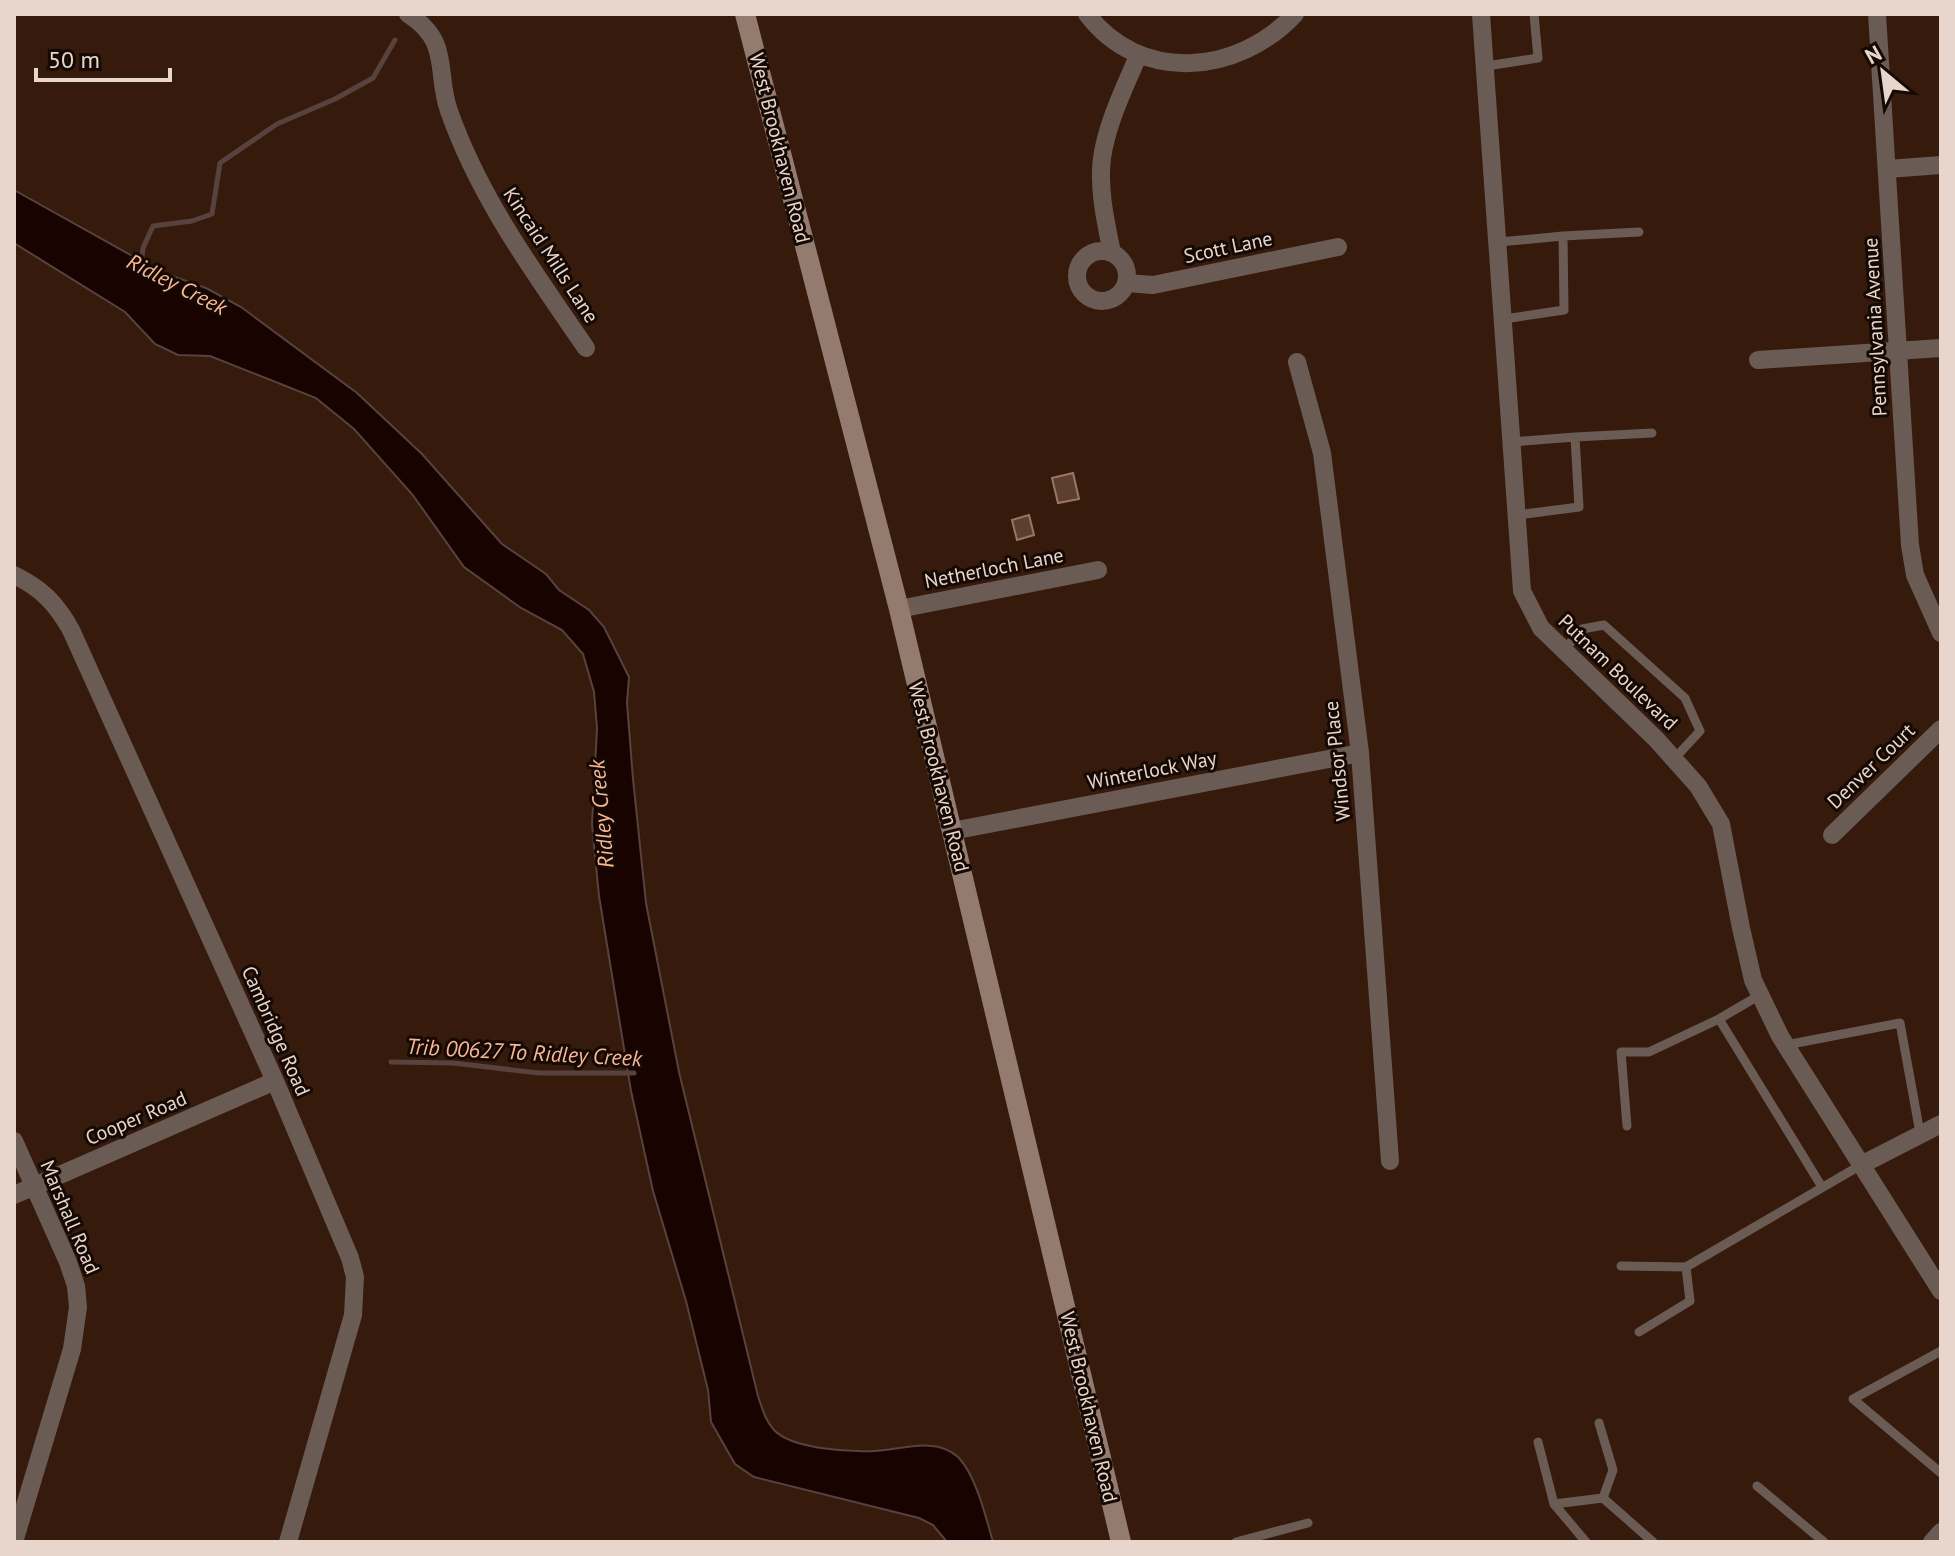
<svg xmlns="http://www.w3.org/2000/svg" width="1955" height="1556" font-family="'PT Sans',sans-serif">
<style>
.water{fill:#190300;stroke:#57423d;stroke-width:2}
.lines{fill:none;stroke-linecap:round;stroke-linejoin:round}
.stream{stroke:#57423d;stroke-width:5}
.building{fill:#5d3e2f;stroke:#976;stroke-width:2}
.lane{stroke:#6a5c54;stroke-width:9}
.street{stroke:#6a5c54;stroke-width:18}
.secondary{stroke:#937b70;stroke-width:20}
.labels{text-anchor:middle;stroke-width:6;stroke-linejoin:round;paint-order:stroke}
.street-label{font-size:20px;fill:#e8d5cc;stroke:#150904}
.water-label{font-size:22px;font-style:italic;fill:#f9b695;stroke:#150904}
</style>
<rect width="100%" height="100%" fill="#361b0c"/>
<path class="water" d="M 14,190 L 161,272 L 206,288 L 241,307 L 357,393 L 422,454 L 502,544 L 546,574 L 559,590 L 589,610 L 604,627 L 629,677 L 627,703 L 633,779 L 646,903 L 679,1072 L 758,1396 C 762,1408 765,1420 774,1430 C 792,1449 848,1452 874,1451 C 900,1450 936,1436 958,1457 C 976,1475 986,1518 993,1542 L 947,1542 L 933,1525 L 919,1518 L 754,1477 L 735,1464 L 711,1422 L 708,1390 L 686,1301 L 653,1191 L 631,1091 L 599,896 L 592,824 L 597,728 L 594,692 L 583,654 L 562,630 L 521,608 L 464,567 L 412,494 L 354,429 L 316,398 L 210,356 L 178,355 L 155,344 L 125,312 L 14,243 Z"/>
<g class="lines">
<path class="stream" d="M 141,264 L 143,248 L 153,226 L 192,221 L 212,214 L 220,163 L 277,124 L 335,99 L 373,78 L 395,40
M 391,1062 L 453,1063 L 539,1073 L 634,1073"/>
</g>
<path class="building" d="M 1073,473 L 1079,499 L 1058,503 L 1052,478 Z
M 1029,515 L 1034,535 L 1017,540 L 1012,520 Z"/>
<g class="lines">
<path class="lane" d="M 1487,66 L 1538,58 L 1534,14
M 1563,236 L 1639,232
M 1499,242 L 1563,236 L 1564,310 L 1504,319
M 1575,437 L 1652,433
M 1512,442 L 1575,437 L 1579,507 L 1517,515
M 1564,650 L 1582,629 L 1604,625 L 1685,698 L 1700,731 L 1674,759
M 1760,995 L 1719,1019 L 1822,1187
M 1786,1045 L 1900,1023 L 1920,1133
M 1627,1126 L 1621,1052 L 1649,1052 L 1719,1019
M 1621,1266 L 1686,1267 L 1861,1165
M 1639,1332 L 1690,1301 L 1686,1267
M 1941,1351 L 1853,1399 L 1941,1473
M 1599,1423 L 1613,1470 L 1603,1498 L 1653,1542
M 1538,1442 L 1554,1504 L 1603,1498
M 1757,1486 L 1824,1542
M 1554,1504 L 1586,1542
M 1236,1542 L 1308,1523"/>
<path class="street" d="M 408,14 C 452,42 435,72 449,111 C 480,199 534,272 586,348
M 1087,14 C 1140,84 1238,75 1295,14
M 1481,14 L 1522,591 L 1541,628 L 1656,739 L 1698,786 L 1721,824 L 1741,928 L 1753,980 L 1780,1036 L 1941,1291
M 1877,14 L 1910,545 L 1915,575 L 1941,633
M 1888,169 L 1941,165
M1077 276a25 25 0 1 1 50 0a25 25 0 1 1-50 0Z
M 1112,253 C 1106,223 1098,189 1102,158 C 1107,123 1124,89 1138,56
M 1126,283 L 1153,285 L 1338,247
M 1758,360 L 1941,348
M 1297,362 L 1322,453 L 1360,753 L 1390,1161
M 14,575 C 41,588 56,603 71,630 L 275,1081 L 350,1258 L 355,1277 L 353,1315 L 288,1542
M 899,609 L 1098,570
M 952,831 L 1360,753
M 1832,835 L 1941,729
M 14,1141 L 68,1262 L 76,1286 L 78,1307 L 72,1349 L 14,1542
M 1861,1165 L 1941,1124
M 14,1195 L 275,1081
M 1932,1542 L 1941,1532"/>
<path class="secondary" d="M 745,14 L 899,609 L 1121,1542"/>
</g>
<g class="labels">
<g class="street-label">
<text transform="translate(780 148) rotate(76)" y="7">West Brookhaven Road</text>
<text transform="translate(1228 247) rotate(-12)" y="7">Scott Lane</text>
<text transform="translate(551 255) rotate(57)" y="7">Kincaid Mills Lane</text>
<text transform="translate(1875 327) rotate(-93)" y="7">Pennsylvania Avenue</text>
<text transform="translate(994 568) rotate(-11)" y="7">Netherloch Lane</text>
<text transform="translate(1618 672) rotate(44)" y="7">Putnam Boulevard</text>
<text transform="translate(1337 761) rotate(-96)" y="7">Windsor Place</text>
<text transform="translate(1871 766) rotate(-44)" y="7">Denver Court</text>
<text transform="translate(1152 770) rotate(-11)" y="7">Winterlock Way</text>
<text transform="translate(939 777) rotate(76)" y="7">West Brookhaven Road</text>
<text transform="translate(276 1031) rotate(66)" y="7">Cambridge Road</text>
<text transform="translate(136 1118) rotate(-23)" y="7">Cooper Road</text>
<text transform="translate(70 1217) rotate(67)" y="7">Marshall Road</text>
<text transform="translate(1089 1407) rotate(77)" y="7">West Brookhaven Road</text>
</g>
<g class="water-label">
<text transform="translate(177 284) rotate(27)" y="8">Ridley Creek</text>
<text transform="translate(601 814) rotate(-95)" y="8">Ridley Creek</text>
<text transform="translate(524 1052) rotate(3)" y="8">Trib 00627 To Ridley Creek</text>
</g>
</g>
<rect width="1955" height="1556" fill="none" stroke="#e8d5cc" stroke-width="32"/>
<g transform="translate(1883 72) rotate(331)" stroke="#150904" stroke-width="6" paint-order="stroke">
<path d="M0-6L14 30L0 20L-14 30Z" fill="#e8d5cc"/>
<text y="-12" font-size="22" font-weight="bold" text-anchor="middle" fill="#e8d5cc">N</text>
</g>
<path d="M36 68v12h134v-12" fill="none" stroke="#e8d5cc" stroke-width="4"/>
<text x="48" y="68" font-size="24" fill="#e8d5cc" stroke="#150904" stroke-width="6" paint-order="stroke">50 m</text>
</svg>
